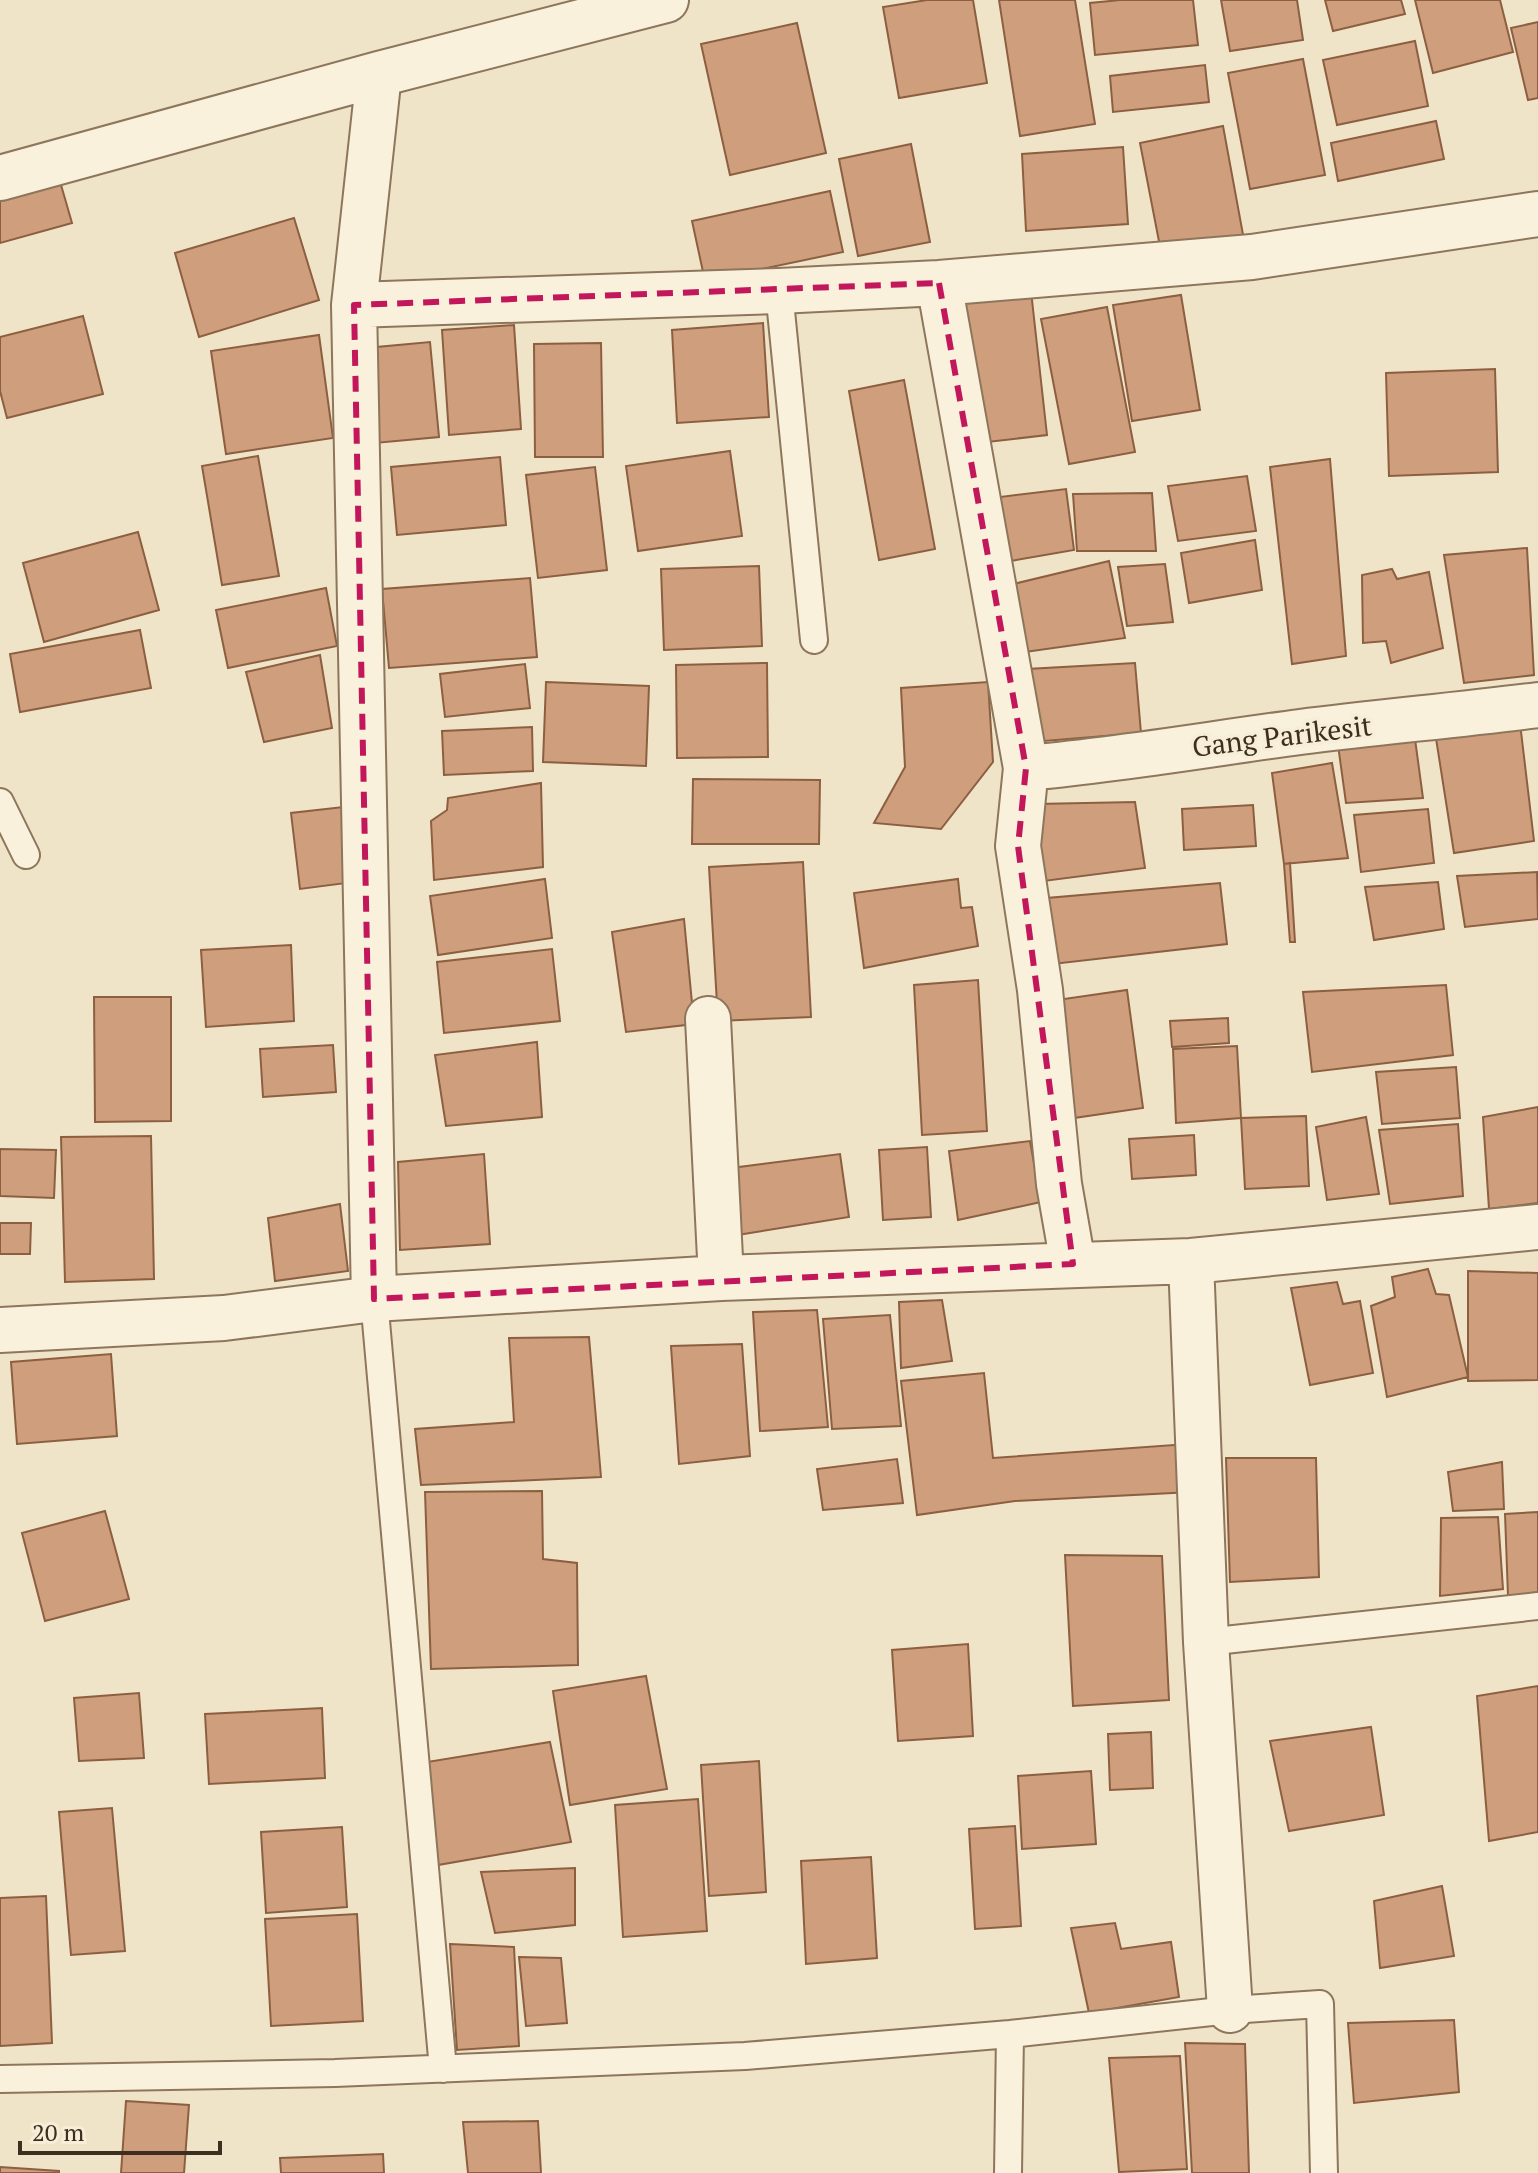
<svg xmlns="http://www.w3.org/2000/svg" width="1538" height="2173" font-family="'PT Serif',serif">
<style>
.building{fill:#cf9f7d;stroke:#8d5f41;stroke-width:2}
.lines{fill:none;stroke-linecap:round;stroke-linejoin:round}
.service-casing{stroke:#8d765c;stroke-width:30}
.minor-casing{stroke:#8d765c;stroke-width:48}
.service{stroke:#faf1dc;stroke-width:26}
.minor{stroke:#faf1dc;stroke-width:44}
.marked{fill:none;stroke:#c2185b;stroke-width:6;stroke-dasharray:16 10;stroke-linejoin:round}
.labels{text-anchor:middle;stroke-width:7;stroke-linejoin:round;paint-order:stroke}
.street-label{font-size:28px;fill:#3d2e20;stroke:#f7eed8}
</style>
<rect width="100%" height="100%" fill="#f0e4c8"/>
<path class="building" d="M 927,0 L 973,0 L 987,83 L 899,98 L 883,7 Z
M 999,0 L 1075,0 L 1095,124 L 1020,136 Z
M 1120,0 L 1193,0 L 1198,45 L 1095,55 L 1090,3 Z
M 1221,0 L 1297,0 L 1303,40 L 1230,51 Z
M 1325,0 L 1401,0 L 1405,14 L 1333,31 Z
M 1415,0 L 1500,0 L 1513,52 L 1433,73 Z
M 1538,22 L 1538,98 L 1528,100 L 1511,28 Z
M 797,23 L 826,153 L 730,175 L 701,44 Z
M 1415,41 L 1428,106 L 1337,125 L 1323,60 Z
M 1303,59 L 1325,175 L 1250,189 L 1228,73 Z
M 1205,65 L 1209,102 L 1113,112 L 1110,76 Z
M 1436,121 L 1444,159 L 1338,181 L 1331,143 Z
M 1223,126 L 1244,240 L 1162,257 L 1140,143 Z
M 911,144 L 930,242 L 858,256 L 839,159 Z
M 1123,147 L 1128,224 L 1026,231 L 1022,154 Z
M 57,171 L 72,223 L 0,243 L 0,187 Z
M 830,191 L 843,252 L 705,281 L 692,221 Z
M 294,218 L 319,300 L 199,337 L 175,253 Z
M 1031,291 L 1047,435 L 970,444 L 954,300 Z
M 1181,295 L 1200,410 L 1132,421 L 1113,305 Z
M 1107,307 L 1135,452 L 1069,464 L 1041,319 Z
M 83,316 L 103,394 L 7,418 L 0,391 L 0,337 Z
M 763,323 L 769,417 L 677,423 L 672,330 Z
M 514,325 L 521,429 L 449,435 L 442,330 Z
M 319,335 L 333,438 L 226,454 L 211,351 Z
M 430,342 L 439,437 L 375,443 L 366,348 Z
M 601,343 L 603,457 L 535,457 L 534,344 Z
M 1495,369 L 1498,472 L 1389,476 L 1386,373 Z
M 904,380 L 935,549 L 879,560 L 849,391 Z
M 730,451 L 742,536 L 638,551 L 626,466 Z
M 258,456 L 279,576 L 222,585 L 202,466 Z
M 500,457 L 506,525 L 397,535 L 391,467 Z
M 1330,459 L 1346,656 L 1292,664 L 1270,467 Z
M 595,467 L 607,570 L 538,578 L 526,475 Z
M 1247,476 L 1256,531 L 1178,541 L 1168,486 Z
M 1066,489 L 1074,550 L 993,564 L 984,499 Z
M 1152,493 L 1156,551 L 1077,551 L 1073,494 Z
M 138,532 L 159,610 L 44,642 L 23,563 Z
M 1255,540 L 1262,590 L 1189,603 L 1181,553 Z
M 1527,548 L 1534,675 L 1464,683 L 1444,555 Z
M 1109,561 L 1125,638 L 1011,654 L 1001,587 Z
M 1165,564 L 1173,622 L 1127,626 L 1118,567 Z
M 759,566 L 762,646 L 664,650 L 661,569 Z
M 1392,569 L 1397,579 L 1429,572 L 1443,648 L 1391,663 L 1386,641 L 1363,643 L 1362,575 Z
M 530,578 L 537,657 L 389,668 L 382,589 Z
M 326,588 L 337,646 L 228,668 L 216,610 Z
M 140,630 L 151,688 L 20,712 L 10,654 Z
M 320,655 L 332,728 L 264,742 L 246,672 Z
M 767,663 L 768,757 L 677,758 L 676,665 Z
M 1135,663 L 1141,733 L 1032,742 L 1027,669 Z
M 525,664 L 530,708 L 445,717 L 440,674 Z
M 546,682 L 649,686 L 646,766 L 543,762 Z
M 988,682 L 993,762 L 941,829 L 874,823 L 905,767 L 901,688 Z
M 1520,723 L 1534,841 L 1454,853 L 1435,732 Z
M 532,727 L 533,771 L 444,775 L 442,731 Z
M 1415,739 L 1423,798 L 1346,803 L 1338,745 Z
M 1332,763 L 1348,858 L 1284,864 L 1272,773 Z
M 693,779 L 820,780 L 819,844 L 692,844 Z
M 541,783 L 543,867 L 434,880 L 431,821 L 447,810 L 448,798 Z
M 1135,802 L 1145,868 L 1044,881 L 1036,804 Z
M 1253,805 L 1256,846 L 1184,850 L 1182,809 Z
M 352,806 L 362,881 L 300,889 L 291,813 Z
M 1428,809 L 1434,863 L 1361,872 L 1354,815 Z
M 803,862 L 811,1017 L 718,1021 L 709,867 Z
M 1290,863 L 1295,942 L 1290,942 L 1284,864 Z
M 1537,872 L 1538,919 L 1465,927 L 1457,876 Z
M 545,879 L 552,938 L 438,955 L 430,896 Z
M 958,879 L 961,908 L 972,907 L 978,946 L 864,968 L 854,893 Z
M 1438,882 L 1444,929 L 1374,940 L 1365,887 Z
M 1220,883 L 1227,944 L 1053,964 L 1047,898 Z
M 684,919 L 694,1024 L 626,1032 L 612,932 Z
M 291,945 L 294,1021 L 206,1027 L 201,950 Z
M 552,949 L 560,1021 L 444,1033 L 437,962 Z
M 978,980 L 987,1131 L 922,1135 L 914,985 Z
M 1446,985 L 1453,1055 L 1312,1072 L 1303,992 Z
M 1127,990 L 1143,1108 L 1067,1119 L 1050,1001 Z
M 94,997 L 171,997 L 171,1121 L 95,1122 Z
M 1228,1018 L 1229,1043 L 1172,1047 L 1170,1021 Z
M 537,1042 L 542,1117 L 446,1126 L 435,1055 Z
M 333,1045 L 336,1092 L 263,1097 L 260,1049 Z
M 1237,1046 L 1241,1118 L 1176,1123 L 1173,1049 Z
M 1456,1067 L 1460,1118 L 1382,1124 L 1376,1072 Z
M 1538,1107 L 1538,1203 L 1489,1209 L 1483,1117 Z
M 1306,1116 L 1309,1186 L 1245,1189 L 1241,1118 Z
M 1366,1117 L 1379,1194 L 1327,1200 L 1316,1127 Z
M 1458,1124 L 1463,1196 L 1390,1204 L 1379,1130 Z
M 1194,1135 L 1196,1175 L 1132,1179 L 1129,1139 Z
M 151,1136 L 154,1279 L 65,1282 L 61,1137 Z
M 1030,1141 L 1041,1202 L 958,1220 L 949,1151 Z
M 927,1147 L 931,1217 L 883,1220 L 879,1150 Z
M 0,1149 L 56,1150 L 54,1198 L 0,1196 Z
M 484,1154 L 490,1244 L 400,1250 L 398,1162 Z
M 840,1154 L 849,1217 L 725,1237 L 724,1169 Z
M 340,1204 L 348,1271 L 275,1281 L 268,1218 Z
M 0,1223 L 31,1223 L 30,1254 L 0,1254 Z
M 1428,1269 L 1436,1294 L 1449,1295 L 1468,1377 L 1387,1397 L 1371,1306 L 1395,1297 L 1392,1277 Z
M 1468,1271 L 1538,1273 L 1538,1380 L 1468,1381 Z
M 1337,1282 L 1343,1304 L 1360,1301 L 1373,1373 L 1310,1385 L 1291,1288 Z
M 942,1300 L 952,1361 L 901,1368 L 899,1302 Z
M 817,1310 L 828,1427 L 760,1431 L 753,1312 Z
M 890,1315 L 901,1426 L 832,1429 L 823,1319 Z
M 589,1337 L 601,1477 L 421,1485 L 415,1429 L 514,1422 L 509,1338 Z
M 742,1344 L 750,1456 L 679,1464 L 671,1346 Z
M 111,1354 L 117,1436 L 17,1444 L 11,1362 Z
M 984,1373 L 993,1458 L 1188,1444 L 1192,1492 L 1015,1501 L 917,1515 L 901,1381 Z
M 1226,1458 L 1316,1458 L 1319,1577 L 1230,1582 Z
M 897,1459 L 903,1503 L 823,1510 L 817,1469 Z
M 1502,1462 L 1504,1509 L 1453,1511 L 1448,1472 Z
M 542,1491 L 543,1559 L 577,1563 L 578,1665 L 431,1669 L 425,1492 Z
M 105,1511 L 129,1599 L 45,1621 L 22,1533 Z
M 1538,1512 L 1538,1594 L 1508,1596 L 1505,1514 Z
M 1498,1517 L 1503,1589 L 1440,1596 L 1441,1518 Z
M 1065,1555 L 1162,1556 L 1169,1700 L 1073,1706 Z
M 968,1644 L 973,1736 L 898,1741 L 892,1650 Z
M 646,1676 L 667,1789 L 570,1805 L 553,1691 Z
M 1538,1686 L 1538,1832 L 1489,1841 L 1477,1696 Z
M 139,1693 L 144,1758 L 79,1761 L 74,1698 Z
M 322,1708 L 325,1778 L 209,1784 L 205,1714 Z
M 1371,1727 L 1384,1815 L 1289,1831 L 1270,1741 Z
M 1151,1732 L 1153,1788 L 1110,1790 L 1108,1734 Z
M 550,1742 L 571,1842 L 438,1865 L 421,1763 Z
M 759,1761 L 766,1892 L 709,1896 L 701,1765 Z
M 1091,1771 L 1096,1844 L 1022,1849 L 1018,1776 Z
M 698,1799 L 707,1931 L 623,1937 L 615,1805 Z
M 112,1808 L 125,1951 L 71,1955 L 59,1812 Z
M 1015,1826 L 1021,1926 L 975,1929 L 969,1829 Z
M 342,1827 L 347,1907 L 266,1913 L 261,1832 Z
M 871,1857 L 877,1958 L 806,1964 L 801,1861 Z
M 575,1868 L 575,1925 L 495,1933 L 481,1872 Z
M 1442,1886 L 1454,1956 L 1380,1968 L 1374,1901 Z
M 46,1896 L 52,2043 L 0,2046 L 0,1898 Z
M 357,1914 L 363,2021 L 271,2026 L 265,1919 Z
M 1115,1923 L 1121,1949 L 1171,1942 L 1179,1997 L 1089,2013 L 1071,1928 Z
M 450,1944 L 514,1947 L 519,2046 L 457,2050 Z
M 519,1957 L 561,1958 L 567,2023 L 526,2026 Z
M 1454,2020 L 1459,2092 L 1354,2103 L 1348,2023 Z
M 1185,2043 L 1245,2044 L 1249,2173 L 1192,2173 Z
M 1180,2056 L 1187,2169 L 1119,2172 L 1109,2058 Z
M 126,2101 L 189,2105 L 184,2173 L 121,2173 Z
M 538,2121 L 541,2173 L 468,2173 L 463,2122 Z
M 383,2154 L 384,2173 L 281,2173 L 280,2158 Z
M 0,2167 L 59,2171 L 59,2173 L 0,2173 Z"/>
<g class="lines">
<defs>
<path id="service" d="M 779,291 L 814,640
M 0,802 L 26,855
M 374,1299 L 443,2069
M 1206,1642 L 1538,1606
M 0,2079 L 335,2073 L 745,2056 L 1010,2034 L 1230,2010 L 1320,2004 L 1324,2173
M 1008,2173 L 1010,2034"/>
<path id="minor" d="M 0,178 L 379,74 L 666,0
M 939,283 L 1026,768 L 1018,846 L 1040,990 L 1059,1184 L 1073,1264
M 354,305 L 779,291 L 939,283 L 1252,257 L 1538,214
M 1026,768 C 1118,760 1209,744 1300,732 C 1380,722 1459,715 1538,705
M 708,1019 L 721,1278
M 1191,1261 L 1206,1642 L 1230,2010
M 374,1299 L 354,305 L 379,74
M 0,1330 L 224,1318 L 374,1299 L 721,1278 L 1191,1261 L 1538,1227"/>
</defs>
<use href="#service" class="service-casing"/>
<use href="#minor" class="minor-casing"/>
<use href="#service" class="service"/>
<use href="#minor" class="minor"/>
</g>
<path class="marked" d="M 939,283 L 1026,768 L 1018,846 L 1073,1264 L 374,1299 L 354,305 Z"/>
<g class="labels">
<g class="street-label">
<text transform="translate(1282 736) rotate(-7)" y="10">Gang Parikesit</text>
</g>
</g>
<path d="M20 2141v12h200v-12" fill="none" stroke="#3d2e20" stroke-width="4"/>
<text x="32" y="2141" font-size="24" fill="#3d2e20" stroke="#f7eed8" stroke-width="6" paint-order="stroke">20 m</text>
</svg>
